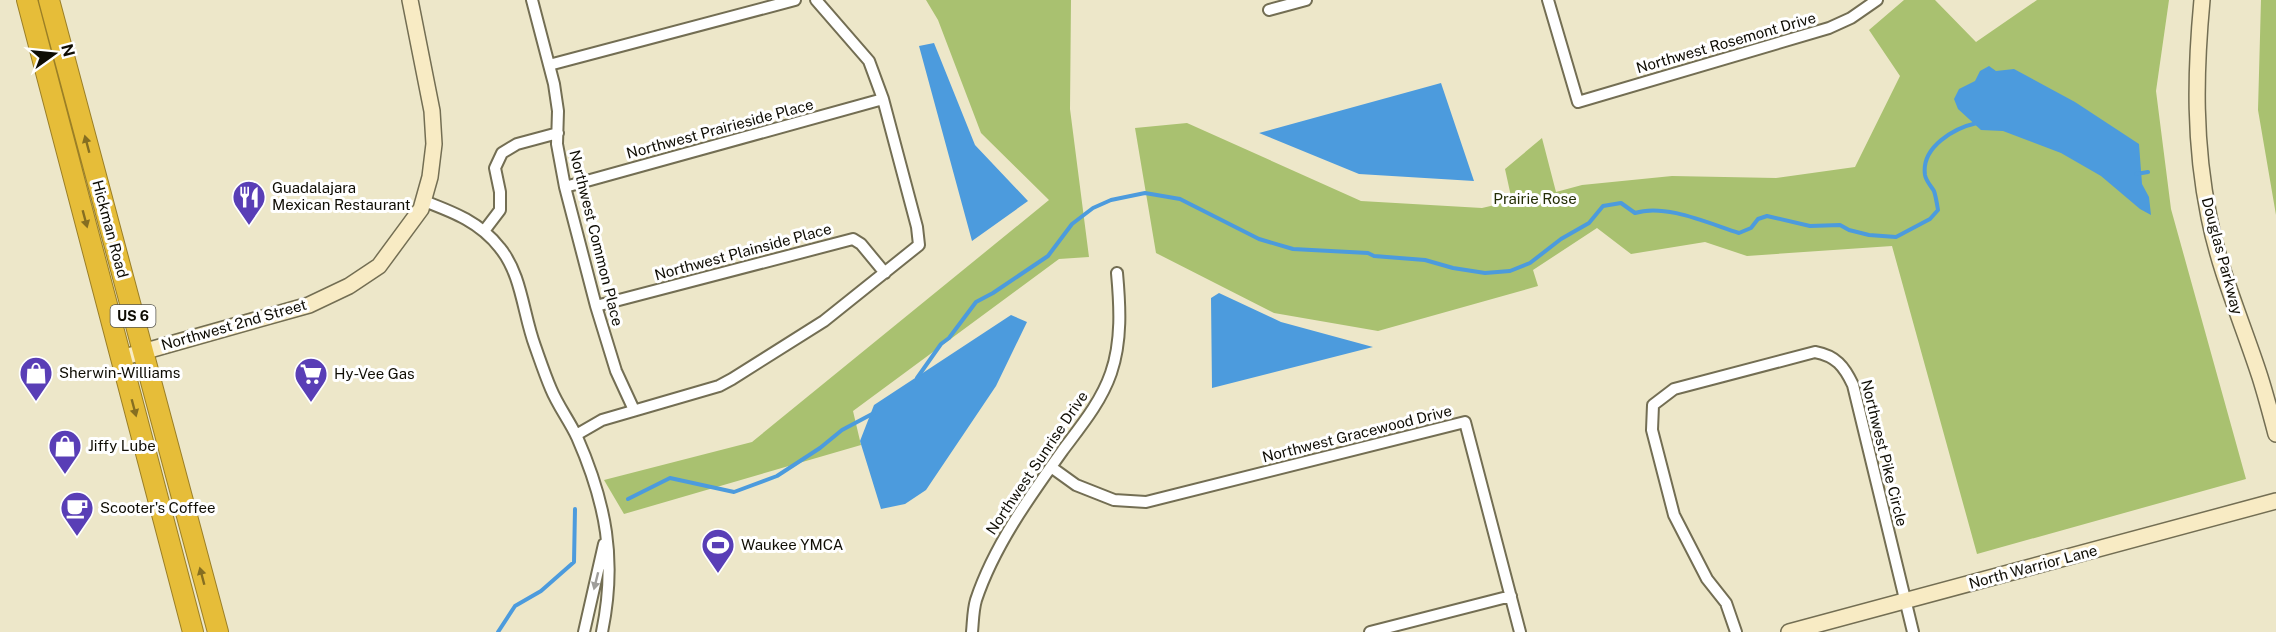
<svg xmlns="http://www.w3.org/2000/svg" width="2276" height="632" font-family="'Public Sans',sans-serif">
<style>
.green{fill:#a9c170}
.water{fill:#4c9bdd}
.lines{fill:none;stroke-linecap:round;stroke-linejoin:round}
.stream{stroke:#4c9bdd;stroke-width:4}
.street-casing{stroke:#736e53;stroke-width:14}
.secondary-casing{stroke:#736e53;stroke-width:18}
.highway-casing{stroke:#9b7f26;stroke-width:22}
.street{stroke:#fff;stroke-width:10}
.secondary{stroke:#f8ebc4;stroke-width:15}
.highway{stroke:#e6bd39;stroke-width:20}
.oneway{fill:#856e21}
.oneway2{fill:#9f9e9b}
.labels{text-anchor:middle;stroke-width:6;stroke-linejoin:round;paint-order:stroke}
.shield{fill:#fff;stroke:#57564f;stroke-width:1.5}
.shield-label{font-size:14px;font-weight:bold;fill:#0f0d04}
.street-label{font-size:15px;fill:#0f0d04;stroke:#fff}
.poi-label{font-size:15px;fill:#0f0d04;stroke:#fff;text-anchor:start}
.park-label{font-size:15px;fill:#242e05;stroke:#fff}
</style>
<rect width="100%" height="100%" fill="#ede7c9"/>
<path class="green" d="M 926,0 L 1071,0 L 1070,109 L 1089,257 L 1059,259 L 853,411 L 861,445 L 624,514 L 604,480 L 752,442 L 1049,200 L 981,133 L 938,20 Z
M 1904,0 L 1935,0 L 1976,42 L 2037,0 L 2169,0 L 2156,91 L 2171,209 L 2246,479 L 1977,554 L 1892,246 L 1747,256 L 1705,242 L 1631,254 L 1597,228 L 1533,270 L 1538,286 L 1378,331 L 1274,313 L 1156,253 L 1135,128 L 1187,123 L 1361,201 L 1482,208 L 1512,201 L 1505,169 L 1542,138 L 1556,192 L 1582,185 L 1672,176 L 1776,178 L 1855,167 L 1900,76 L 1869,30 Z
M 2261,0 L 2276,0 L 2276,215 L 2258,110 Z"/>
<path class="water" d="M 934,43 L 975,145 L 1028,201 L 972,241 L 919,46 Z
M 1989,66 L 1996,71 L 2014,69 L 2075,102 L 2139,144 L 2142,184 L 2149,197 L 2151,215 L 2140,209 L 2101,176 L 2061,153 L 2003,131 L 1981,130 L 1958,109 L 1954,99 L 1959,89 L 1975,81 L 1980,71 Z
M 1441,83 L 1474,181 L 1359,174 L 1259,133 Z
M 1219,293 L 1281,322 L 1373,347 L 1212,388 L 1211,298 Z
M 1011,315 L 1027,322 L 996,386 L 926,490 L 905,504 L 881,509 L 860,441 L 874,405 Z"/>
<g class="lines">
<path class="stream" d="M 2136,174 L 2148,172
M 917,378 L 941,344 L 949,338 L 976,302 L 993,293 L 1048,256 L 1072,224 L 1093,208 L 1111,200 L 1145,193 L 1180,199 L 1259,239 L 1293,249 L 1368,253 L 1374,256 L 1425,260 L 1453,268 L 1485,273 L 1510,271 L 1530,263 L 1561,239 L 1589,223 L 1603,206 L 1621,203 L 1635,213 C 1665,203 1710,224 1739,233 L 1751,228 L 1758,219 L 1767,216 L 1810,226 L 1840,225 L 1849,230 L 1869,235 L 1896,237 L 1930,219 L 1938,210 C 1937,204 1936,197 1934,191 C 1931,186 1926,181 1925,175 C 1921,147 1954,128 1977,123
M 628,499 L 670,478 L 734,492 L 777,476 L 820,448 L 842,430 L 874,413
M 498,632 L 515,606 L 541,591 L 574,562 L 575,509"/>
<defs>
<path id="street" d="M 532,0 L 554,84 L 558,111 L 557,144 L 565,187 L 596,306 L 616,371 L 634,410
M 1548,0 L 1578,102 L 1829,28 L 1851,18 L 1877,0
M 1269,10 L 1306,0
M 549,65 L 795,0
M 565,187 L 883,99
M 424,201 C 453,212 480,222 500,248 C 522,275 523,314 535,346 C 540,360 545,375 551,389 C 558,406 569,420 577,437 C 606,503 617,560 602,632
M 484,231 L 500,210 L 500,192 L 495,168 L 502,153 L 517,144 L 558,133
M 596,306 L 853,239 L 861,244 L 885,273
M 576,435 L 602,420 L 719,386 L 732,379 L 824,321 L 919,245 L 917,227 L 883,99 L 869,61 L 816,0
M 1051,467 L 1076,485 L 1114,500 L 1146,502 L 1465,422 L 1520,632
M 584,632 L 604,544
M 972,632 C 973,622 973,610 976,600 C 994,546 1030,496 1063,450 C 1081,426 1101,402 1111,373 C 1122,341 1120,306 1117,273
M 1370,632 L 1511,596
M 1736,632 L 1726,603 L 1707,579 L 1674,515 L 1652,430 L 1653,405 L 1674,389 L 1815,352 C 1836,356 1844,366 1853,385 L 1913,632"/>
<path id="secondary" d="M 2202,0 C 2195,75 2194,143 2209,217 C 2220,273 2243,324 2260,377 C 2266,396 2271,415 2276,434
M 121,358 L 309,305 L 349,286 L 379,266 L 421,209 L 430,177 L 434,144 L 432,111 L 410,0
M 1789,632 L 2276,501"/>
<path id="highway" d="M 27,0 L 193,632
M 49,0 L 218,632"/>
</defs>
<use href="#street" class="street-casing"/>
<use href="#secondary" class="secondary-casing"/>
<use href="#highway" class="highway-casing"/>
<use href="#street" class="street"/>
<use href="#secondary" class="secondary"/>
<use href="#highway" class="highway"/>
</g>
<defs><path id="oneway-solid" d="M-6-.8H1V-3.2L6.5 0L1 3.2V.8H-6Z" transform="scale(1.5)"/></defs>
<g class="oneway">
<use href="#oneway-solid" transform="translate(87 144) rotate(-105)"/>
<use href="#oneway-solid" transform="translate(85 219) rotate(75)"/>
<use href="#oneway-solid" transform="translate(134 408) rotate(75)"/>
<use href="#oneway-solid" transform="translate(202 576) rotate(-105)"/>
</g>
<use class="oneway2" href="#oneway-solid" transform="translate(596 581) rotate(104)"/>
<defs>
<symbol id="restaurant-pin" viewBox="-11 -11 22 30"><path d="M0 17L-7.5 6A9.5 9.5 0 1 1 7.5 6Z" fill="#593eb6" stroke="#fff"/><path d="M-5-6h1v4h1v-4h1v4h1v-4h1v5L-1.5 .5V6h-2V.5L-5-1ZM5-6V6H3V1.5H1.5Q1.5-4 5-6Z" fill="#fff"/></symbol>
<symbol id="shop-pin" viewBox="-11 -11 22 30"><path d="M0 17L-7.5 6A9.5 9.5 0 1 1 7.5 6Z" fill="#593eb6" stroke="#fff"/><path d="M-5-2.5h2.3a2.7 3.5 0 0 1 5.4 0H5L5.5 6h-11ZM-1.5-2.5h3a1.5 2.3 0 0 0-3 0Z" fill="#fff"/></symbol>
<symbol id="supermarket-pin" viewBox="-11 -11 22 30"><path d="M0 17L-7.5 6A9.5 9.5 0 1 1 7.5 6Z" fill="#593eb6" stroke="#fff"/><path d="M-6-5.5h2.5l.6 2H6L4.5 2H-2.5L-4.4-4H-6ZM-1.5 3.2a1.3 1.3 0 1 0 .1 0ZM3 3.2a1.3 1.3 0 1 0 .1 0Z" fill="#fff"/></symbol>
<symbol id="cafe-pin" viewBox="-11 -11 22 30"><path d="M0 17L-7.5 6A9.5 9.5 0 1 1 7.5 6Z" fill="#593eb6" stroke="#fff"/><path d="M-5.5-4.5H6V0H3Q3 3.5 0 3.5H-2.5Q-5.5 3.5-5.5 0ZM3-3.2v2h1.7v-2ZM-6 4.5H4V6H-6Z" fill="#fff"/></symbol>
<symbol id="stadium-pin" viewBox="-11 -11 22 30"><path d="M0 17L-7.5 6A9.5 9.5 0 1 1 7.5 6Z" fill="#593eb6" stroke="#fff"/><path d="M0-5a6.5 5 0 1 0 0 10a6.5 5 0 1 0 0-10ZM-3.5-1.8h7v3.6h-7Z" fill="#fff"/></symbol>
</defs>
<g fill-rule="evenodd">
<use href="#restaurant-pin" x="230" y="178" width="38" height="52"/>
<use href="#shop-pin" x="17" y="354" width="38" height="52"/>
<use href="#supermarket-pin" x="292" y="355" width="38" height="52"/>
<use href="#shop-pin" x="46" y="427" width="38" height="52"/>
<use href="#cafe-pin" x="58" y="489" width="38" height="52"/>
<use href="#stadium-pin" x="699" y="526" width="38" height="52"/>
</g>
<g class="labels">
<rect class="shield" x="110.5" y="305" width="45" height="22" rx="4.5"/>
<g class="shield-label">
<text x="133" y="321">US 6</text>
</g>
<g class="street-label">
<text transform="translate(1726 43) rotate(-16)" y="5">Northwest Rosemont Drive</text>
<text transform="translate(720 129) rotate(-15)" y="5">Northwest Prairieside Place</text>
<text transform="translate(110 229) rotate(75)" y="5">Hickman Road</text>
<text transform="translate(596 238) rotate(76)" y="5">Northwest Common Place</text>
<text transform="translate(743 252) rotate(-15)" y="5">Northwest Plainside Place</text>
<text transform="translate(2222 256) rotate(75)" y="5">Douglas Parkway</text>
<text transform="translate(234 325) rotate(-16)" y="5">Northwest 2nd Street</text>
<text transform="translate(1357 434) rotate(-14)" y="5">Northwest Gracewood Drive</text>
<text transform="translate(1884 453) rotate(76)" y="5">Northwest Pike Circle</text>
<text transform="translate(1037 463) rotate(-56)" y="5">Northwest Sunrise Drive</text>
<text transform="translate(2033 567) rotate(-15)" y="5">North Warrior Lane</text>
</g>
<g class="poi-label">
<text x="272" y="193">Guadalajara<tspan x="272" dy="17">Mexican Restaurant</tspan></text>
<text x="59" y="378">Sherwin-Williams</text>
<text x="334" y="379">Hy-Vee Gas</text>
<text x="88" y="451">Jiffy Lube</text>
<text x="100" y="513">Scooter's Coffee</text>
<text x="741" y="550">Waukee YMCA</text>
</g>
<g class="park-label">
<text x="1535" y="204">Prairie Rose</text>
</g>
</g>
<g transform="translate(54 54) rotate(75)" stroke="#ffffff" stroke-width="4.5" paint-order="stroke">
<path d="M0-4.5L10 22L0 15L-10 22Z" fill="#0f0d04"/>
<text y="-9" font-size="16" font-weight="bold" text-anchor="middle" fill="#0f0d04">N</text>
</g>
</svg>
